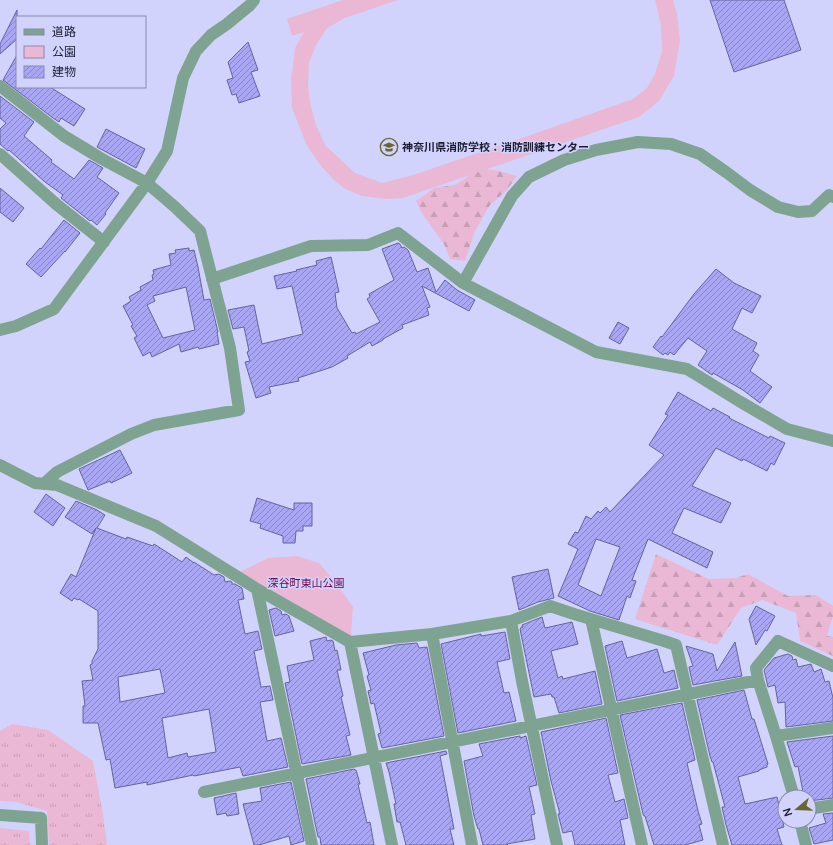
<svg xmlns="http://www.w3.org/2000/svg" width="833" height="845" font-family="Manrope,'Noto Sans JP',sans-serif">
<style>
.grass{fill:url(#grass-tufts)}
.forest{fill:url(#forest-firs)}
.green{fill:#eab8d4}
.building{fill:url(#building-hatch);stroke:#65639e;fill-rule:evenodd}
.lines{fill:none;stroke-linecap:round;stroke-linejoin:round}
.minor{stroke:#7ea391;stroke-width:12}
.labels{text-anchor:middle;stroke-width:3;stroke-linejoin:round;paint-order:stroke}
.poi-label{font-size:11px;font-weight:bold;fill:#1b1a32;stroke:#d2d3fc;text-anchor:start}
.park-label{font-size:11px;fill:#65084a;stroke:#d2d3fc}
</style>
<defs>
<pattern id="grass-tufts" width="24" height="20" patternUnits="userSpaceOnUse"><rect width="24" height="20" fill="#eab8d4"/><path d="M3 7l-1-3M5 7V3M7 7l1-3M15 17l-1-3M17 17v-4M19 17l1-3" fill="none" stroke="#c89eb6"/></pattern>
<pattern id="forest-firs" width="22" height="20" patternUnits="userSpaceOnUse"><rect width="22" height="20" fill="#eab8d4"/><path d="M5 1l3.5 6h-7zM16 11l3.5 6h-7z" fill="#c89eb6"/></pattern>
<pattern id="building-hatch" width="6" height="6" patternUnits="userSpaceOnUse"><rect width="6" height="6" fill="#a9a7f3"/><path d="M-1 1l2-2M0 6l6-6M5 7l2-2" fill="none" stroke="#8987c5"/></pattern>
</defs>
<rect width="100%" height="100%" fill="#d2d3fc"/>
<path class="grass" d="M 12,724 L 48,730 L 93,761 L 103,814 L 107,845 L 49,845 L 47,811 L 16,802 L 0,801 L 0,731 Z
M 0,828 L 29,831 L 30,845 L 0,845 Z"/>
<path class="forest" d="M 481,168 L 499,171 L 517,176 L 506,191 L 490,205 L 475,231 L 465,261 L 450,259 L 444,244 L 423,215 L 416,201 L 434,188 L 455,185 Z
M 656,554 L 709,579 L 736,578 L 748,574 L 788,596 L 816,595 L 833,606 L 833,616 L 827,636 L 833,637 L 833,656 L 800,641 L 796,613 L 762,600 L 741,608 L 717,645 L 635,619 Z"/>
<path class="green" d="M 343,0 L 398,0 L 345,18 L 327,28 L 316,45 L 309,63 L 308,84 L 310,103 L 316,125 L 325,145 L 355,173 L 382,183 L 410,176 L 522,138 L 633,99 L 647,88 L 655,74 L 662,52 L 661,25 L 655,0 L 673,0 L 677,14 L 680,40 L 674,76 L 659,101 L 639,117 L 403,198 L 386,199 L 362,196 L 345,189 L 334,180 L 321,166 L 307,146 L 292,108 L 291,81 L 295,48 L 304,32 L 292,36 L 287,19 Z
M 297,556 L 319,563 L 337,584 L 353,607 L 351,636 L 240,572 L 268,558 Z"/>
<path class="building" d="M 710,0 L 784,0 L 801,50 L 734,72 Z
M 17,10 L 17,39 L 0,54 L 0,44 Z
M 248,42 L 258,70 L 251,72 L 260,96 L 239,103 L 236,94 L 232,95 L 227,80 L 233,78 L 228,62 Z
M 17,55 L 17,87 L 50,87 L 85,109 L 74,126 L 61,118 L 59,122 L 53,118 L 3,80 Z
M 0,96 L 34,122 L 24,136 L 52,160 L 51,162 L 74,179 L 89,160 L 103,168 L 97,177 L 119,193 L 105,213 L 106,214 L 97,225 L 91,220 L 90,221 L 61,198 L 63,195 L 45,182 L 9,150 L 8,151 L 0,144 L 0,129 L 6,123 L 0,118 Z
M 106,129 L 145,149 L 136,168 L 97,147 Z
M 0,188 L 24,208 L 13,222 L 0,212 Z
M 64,220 L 80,233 L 65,252 L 65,251 L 41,277 L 26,264 L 40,248 L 41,249 Z
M 398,243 L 400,244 L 402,248 L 404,247 L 408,250 L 417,272 L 428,268 L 436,292 L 445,280 L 457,290 L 475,300 L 469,311 L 422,286 L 430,307 L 427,308 L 429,315 L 402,325 L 403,328 L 383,339 L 383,340 L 372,346 L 370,342 L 347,356 L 348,358 L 332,367 L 298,378 L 299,381 L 269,387 L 271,393 L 256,398 L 245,362 L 250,361 L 247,352 L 249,351 L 244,327 L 233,329 L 228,310 L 254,305 L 262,344 L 303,334 L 292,286 L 277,289 L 274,276 L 297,271 L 296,270 L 317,265 L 316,261 L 331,257 L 339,292 L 335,293 L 337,308 L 352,333 L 355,332 L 356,334 L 380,322 L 367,299 L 370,297 L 369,294 L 394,280 L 382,249 Z
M 189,248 L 189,251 L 194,250 L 198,267 L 204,300 L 210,299 L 218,332 L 217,332 L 219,344 L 199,349 L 198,347 L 181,352 L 179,344 L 152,357 L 150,352 L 143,356 L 134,338 L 137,336 L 131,326 L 133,325 L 123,306 L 131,301 L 129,297 L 141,290 L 140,287 L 153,280 L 152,275 L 154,274 L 153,270 L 171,265 L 169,254 L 176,253 L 175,250 ZM 186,287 L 195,330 L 163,338 L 147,305 L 155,301 L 153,296 Z
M 716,269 L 734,283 L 761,296 L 752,313 L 742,308 L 732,329 L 757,343 L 753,351 L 759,355 L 750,371 L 772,387 L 760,403 L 743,390 L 713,373 L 712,375 L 698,365 L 707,351 L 688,338 L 674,355 L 670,352 L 668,355 L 665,353 L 663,355 L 653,347 L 661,336 L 662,337 L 694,294 Z
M 618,322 L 629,328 L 620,344 L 609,338 Z
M 678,392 L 711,411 L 713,408 L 730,417 L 729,418 L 769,438 L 770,436 L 785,443 L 774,465 L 771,463 L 767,471 L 743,459 L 742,461 L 716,448 L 692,486 L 731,503 L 721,523 L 684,508 L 672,533 L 713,552 L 707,568 L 648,539 L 632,580 L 636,581 L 630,598 L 627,596 L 619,620 L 590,611 L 558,596 L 578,549 L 568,544 L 575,532 L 578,533 L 586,516 L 591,519 L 598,511 L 600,513 L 606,507 L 610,512 L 664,455 L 649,445 L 668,415 L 665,414 ZM 596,539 L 620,547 L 601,596 L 578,585 Z
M 120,450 L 132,473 L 111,483 L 110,481 L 88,490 L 79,469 Z
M 46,494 L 65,508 L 53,526 L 34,512 Z
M 257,498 L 294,510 L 294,503 L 312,503 L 312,526 L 303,526 L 303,531 L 296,531 L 295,543 L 283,543 L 283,536 L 260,528 L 261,524 L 250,521 Z
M 76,501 L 97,510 L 105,515 L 97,528 L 126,539 L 127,537 L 153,546 L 154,544 L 182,562 L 186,557 L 194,563 L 194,562 L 214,575 L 219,574 L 224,577 L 225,582 L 230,581 L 232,582 L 232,584 L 235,584 L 242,588 L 244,599 L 238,600 L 245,634 L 258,631 L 262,649 L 254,651 L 261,687 L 270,686 L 273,700 L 260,702 L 267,741 L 281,738 L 288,767 L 243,776 L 240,767 L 194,776 L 193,775 L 147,785 L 147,782 L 115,788 L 110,759 L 106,760 L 98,723 L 83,723 L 83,706 L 85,706 L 82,681 L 93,680 L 90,665 L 92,664 L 92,661 L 98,649 L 98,611 L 79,599 L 78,600 L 74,598 L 72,601 L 60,593 L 71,574 L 76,577 L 96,528 L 92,534 L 65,517 ZM 160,669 L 165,693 L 120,702 L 118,677 ZM 209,709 L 216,752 L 188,757 L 187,753 L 168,758 L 162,718 Z
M 548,569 L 554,598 L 538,602 L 519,610 L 512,577 Z
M 756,606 L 775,616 L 767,631 L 765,630 L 756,645 L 749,619 Z
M 276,608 L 281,611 L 282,615 L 286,614 L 289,616 L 294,631 L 275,636 L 269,610 Z
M 542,617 L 545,628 L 572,622 L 578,644 L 551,651 L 558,678 L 562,676 L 563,679 L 595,671 L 602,704 L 559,713 L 554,697 L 552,697 L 551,694 L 534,697 L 520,629 L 521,628 L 521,627 L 523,627 L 522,625 Z
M 505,632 L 510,659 L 497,662 L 504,693 L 509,692 L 516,721 L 458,733 L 441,644 L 481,634 L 481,636 Z
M 326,637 L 327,641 L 331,640 L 333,641 L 335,651 L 337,650 L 341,670 L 337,670 L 343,696 L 341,697 L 350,735 L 346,736 L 351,755 L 302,764 L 285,683 L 290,682 L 287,666 L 314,660 L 310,641 Z
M 622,641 L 627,658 L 657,649 L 664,673 L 674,670 L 678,688 L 617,701 L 605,646 Z
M 735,642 L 742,676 L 693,685 L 689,667 L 693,666 L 686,646 L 713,654 L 717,671 Z
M 417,643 L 419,648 L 427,647 L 444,736 L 382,748 L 378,734 L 381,733 L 374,703 L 371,704 L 368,691 L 371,690 L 367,676 L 369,675 L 363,653 L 396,645 Z
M 788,654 L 792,656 L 793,660 L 796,659 L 798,667 L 811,664 L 814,672 L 821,669 L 825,682 L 829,681 L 833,698 L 833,721 L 786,727 L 785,702 L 778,703 L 775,685 L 768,687 L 764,670 L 774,658 Z
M 744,690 L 752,719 L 754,719 L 768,764 L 767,765 L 767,767 L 759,770 L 759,771 L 738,777 L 745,804 L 777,797 L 784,827 L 777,829 L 782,845 L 732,845 L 726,825 L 722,807 L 725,807 L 713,762 L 712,762 L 710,756 L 697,700 Z
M 682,703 L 695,760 L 687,763 L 698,811 L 702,824 L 699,825 L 703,840 L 685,845 L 654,845 L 645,816 L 644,816 L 643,814 L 620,715 Z
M 606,718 L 618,773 L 608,775 L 615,802 L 624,799 L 628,818 L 620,820 L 625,845 L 575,845 L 572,831 L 563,833 L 558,814 L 560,814 L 551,781 L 541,732 Z
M 520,736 L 520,738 L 526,736 L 537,785 L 529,787 L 535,814 L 531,815 L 535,839 L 507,844 L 508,845 L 483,845 L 479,829 L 478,829 L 474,816 L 464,761 L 483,756 L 479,744 Z
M 833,736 L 833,798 L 809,801 L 809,797 L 804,797 L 798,766 L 795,767 L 787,742 Z
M 446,751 L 447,754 L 440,756 L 454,829 L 450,829 L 454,845 L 406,845 L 400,822 L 397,822 L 394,804 L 396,804 L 389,772 L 386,763 Z
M 354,769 L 355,770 L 356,770 L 360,784 L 358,784 L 367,823 L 370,822 L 374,845 L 321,845 L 320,837 L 318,837 L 306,779 Z
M 291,782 L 304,841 L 291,845 L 289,836 L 259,845 L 254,845 L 243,804 L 262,801 L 260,788 Z
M 236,793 L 239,814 L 227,816 L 226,813 L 217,815 L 214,798 Z
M 833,813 L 833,840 L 814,844 L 809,828 L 826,823 L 823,814 Z"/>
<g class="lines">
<path class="minor" d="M 0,86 L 64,136 L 102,159 L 147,183 L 175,207 L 200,231 L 230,348 L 239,410 L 154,425 L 131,434 L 57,472 L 44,484
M 0,154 L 56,204 L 104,242
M 212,279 L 311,246 L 368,245 L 398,233 L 463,283 L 596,352 L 687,369 L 739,401 L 787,429 L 833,441
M 463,283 L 512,196 L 529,177 L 564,160 L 596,150 L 638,142 L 671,144 L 700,154 L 726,172 L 750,190 L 778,207 L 798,212 L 812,211 L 829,195 L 833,197
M 0,330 L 16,326 L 54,309 L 147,183 L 167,151 L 183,78 L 196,51 L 211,35 L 227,24 L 250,5 L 254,0
M 0,465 L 35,483 L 57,485 L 156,526 L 257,589 L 350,642 L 432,634 L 511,621 L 550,606 L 574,614 L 664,641 L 676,645 L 723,845
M 257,589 L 312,845
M 591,619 L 642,845
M 511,621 L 522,681 L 557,845
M 432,634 L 472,845
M 350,642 L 392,845
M 776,736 L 833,728
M 204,792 L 758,680
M 794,797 L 776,736 L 758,680 L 756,668 L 778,641 L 833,666
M 809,809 L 833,805
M 0,815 L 41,818 L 42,845
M 800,821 L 806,845"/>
</g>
<defs>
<symbol id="school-ring" viewBox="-11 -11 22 22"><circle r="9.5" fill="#d2d3fc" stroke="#696531" stroke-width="1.5"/><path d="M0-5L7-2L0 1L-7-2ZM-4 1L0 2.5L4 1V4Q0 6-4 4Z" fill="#696531"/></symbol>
</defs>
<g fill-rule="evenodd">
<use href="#school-ring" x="379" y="137" width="20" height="20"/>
</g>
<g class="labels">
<g class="poi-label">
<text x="402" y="151">神奈川県消防学校：消防訓練センター</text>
</g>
<g class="park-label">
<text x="306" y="587">深谷町東山公園</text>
</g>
</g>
<rect x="16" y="16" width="130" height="72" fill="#d2d3fc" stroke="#8989ab"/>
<rect x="24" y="29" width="20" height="6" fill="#7ea391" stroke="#8989ab"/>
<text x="52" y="36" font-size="12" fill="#1b1a32">道路</text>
<rect x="24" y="46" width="20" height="12" fill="#eab8d4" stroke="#8989ab"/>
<text x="52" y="56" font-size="12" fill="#1b1a32">公園</text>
<rect x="24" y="66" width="20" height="12" fill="url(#building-hatch)" stroke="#8989ab"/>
<text x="52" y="76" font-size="12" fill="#1b1a32">建物</text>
<g transform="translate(797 809) rotate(251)"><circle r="19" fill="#d2d3fc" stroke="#8989ab"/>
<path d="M0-3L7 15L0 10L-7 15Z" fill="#696531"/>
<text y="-6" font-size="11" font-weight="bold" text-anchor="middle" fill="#1b1a32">N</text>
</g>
</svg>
